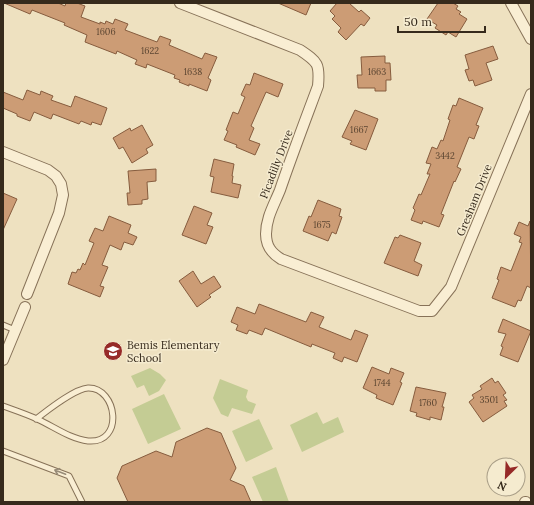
<svg xmlns="http://www.w3.org/2000/svg" width="534" height="505" font-family="Lora,serif">
<style>
.green{fill:#c4cc94}
.building{fill:#cc9c75;stroke:#865c3e}
.lines{fill:none;stroke-linecap:round;stroke-linejoin:round}
.lane-casing{stroke:#877258;stroke-width:7}
.street-casing{stroke:#877258;stroke-width:12}
.lane{stroke:#f9eed3;stroke-width:5}
.street{stroke:#f9eed3;stroke-width:10}
.oneway{stroke:#988c78}
.labels{text-anchor:middle;stroke-width:3;stroke-linejoin:round;paint-order:stroke}
.number-label{font-size:9px;fill:#5c4632}
.street-label{font-size:11px;fill:#362a1c;stroke:#f5ebcf}
.poi-label{font-size:11px;fill:#362a1c;stroke:#f5ebcf;text-anchor:start}
</style>
<rect width="100%" height="100%" fill="#eee1c0"/>
<path class="green" d="M 150,368 L 160,374 L 166,380 L 159,391 L 149,396 L 144,385 L 137,388 L 131,376 Z
M 220,379 L 248,390 L 246,397 L 248,401 L 256,404 L 252,414 L 232,408 L 228,417 L 221,414 L 213,398 Z
M 164,394 L 181,429 L 148,444 L 132,409 Z
M 317,412 L 323,424 L 338,417 L 344,432 L 302,452 L 290,425 Z
M 259,419 L 273,449 L 246,462 L 232,431 Z
M 276,467 L 289,502 L 263,502 L 252,477 Z"/>
<path class="building" d="M 4,3 L 58,3 L 65,6 L 66,3 L 77,3 L 85,6 L 81,17 L 100,24 L 100,22 L 105,24 L 106,21 L 113,24 L 115,19 L 128,24 L 125,30 L 157,42 L 160,36 L 171,40 L 169,45 L 202,59 L 205,53 L 217,57 L 208,78 L 211,80 L 207,91 L 189,84 L 189,86 L 179,82 L 180,80 L 174,78 L 175,75 L 147,64 L 146,68 L 135,64 L 137,60 L 117,51 L 116,54 L 85,42 L 87,35 L 64,25 L 65,23 L 32,10 L 30,14 Z
M 278,3 L 311,3 L 306,15 Z
M 337,3 L 349,3 L 359,12 L 361,10 L 370,18 L 364,26 L 361,24 L 346,40 L 338,32 L 341,28 L 332,19 L 335,16 L 330,11 Z
M 438,3 L 453,3 L 458,6 L 456,9 L 461,12 L 459,14 L 467,19 L 456,37 L 448,32 L 446,35 L 435,28 L 437,25 L 427,19 Z
M 493,46 L 498,59 L 486,63 L 492,80 L 475,86 L 473,80 L 469,81 L 465,70 L 469,69 L 465,55 Z
M 385,56 L 385,63 L 390,63 L 391,80 L 386,80 L 386,91 L 375,91 L 375,88 L 358,88 L 357,75 L 362,75 L 361,57 Z
M 254,73 L 283,84 L 278,97 L 266,92 L 251,126 L 254,128 L 249,140 L 260,144 L 255,155 L 236,147 L 237,145 L 224,140 L 228,131 L 226,130 L 233,112 L 238,114 L 245,97 L 241,95 L 246,84 L 250,85 Z
M 27,90 L 40,95 L 41,91 L 53,96 L 51,100 L 71,107 L 75,96 L 107,108 L 101,125 L 92,122 L 91,125 L 81,121 L 79,124 L 53,114 L 51,119 L 34,112 L 30,121 L 17,116 L 17,114 L 3,108 L 3,92 L 23,100 Z
M 459,98 L 483,108 L 476,125 L 479,126 L 474,139 L 469,137 L 457,167 L 461,169 L 455,182 L 454,181 L 441,214 L 444,215 L 439,227 L 423,221 L 422,224 L 411,220 L 415,210 L 413,208 L 419,194 L 421,195 L 430,174 L 427,174 L 431,164 L 426,163 L 432,147 L 437,149 L 441,140 L 443,141 L 450,120 L 448,119 L 453,105 L 456,106 Z
M 355,110 L 378,119 L 366,150 L 350,144 L 352,141 L 342,137 Z
M 142,125 L 153,145 L 146,149 L 148,153 L 132,163 L 123,147 L 119,149 L 113,138 L 130,128 L 131,131 Z
M 214,159 L 234,164 L 232,176 L 233,176 L 232,183 L 241,185 L 238,198 L 211,192 L 214,177 L 210,176 Z
M 156,169 L 156,181 L 147,182 L 148,199 L 142,200 L 142,204 L 128,205 L 127,193 L 130,193 L 128,171 Z
M 3,193 L 17,199 L 3,230 Z
M 318,200 L 341,209 L 339,216 L 342,217 L 336,234 L 332,232 L 328,241 L 303,231 L 309,216 L 311,217 Z
M 194,206 L 212,213 L 207,225 L 213,227 L 206,244 L 182,235 Z
M 109,216 L 131,225 L 128,233 L 137,237 L 133,245 L 124,242 L 121,250 L 110,245 L 102,265 L 108,267 L 100,286 L 104,287 L 100,297 L 68,284 L 72,272 L 76,273 L 78,269 L 80,270 L 83,263 L 85,265 L 94,243 L 89,241 L 95,228 L 103,231 Z
M 530,221 L 531,288 L 527,286 L 521,301 L 518,300 L 515,307 L 492,298 L 499,280 L 497,279 L 501,267 L 511,271 L 522,243 L 519,242 L 521,237 L 514,234 L 519,222 L 528,226 Z
M 400,235 L 421,243 L 414,261 L 422,265 L 418,276 L 384,263 L 395,237 L 398,238 Z
M 193,271 L 201,284 L 214,276 L 221,287 L 209,295 L 211,297 L 197,307 L 179,281 Z
M 259,304 L 306,322 L 311,312 L 324,317 L 319,327 L 351,340 L 355,330 L 368,335 L 357,362 L 344,357 L 342,362 L 333,358 L 335,353 L 312,344 L 311,347 L 265,328 L 262,335 L 249,330 L 247,334 L 236,330 L 238,325 L 231,322 L 237,307 L 255,314 Z
M 503,319 L 531,331 L 518,362 L 500,355 L 503,347 L 501,346 L 506,334 L 498,332 Z
M 372,367 L 389,374 L 391,368 L 404,373 L 400,382 L 402,383 L 393,405 L 376,398 L 377,395 L 363,388 Z
M 492,378 L 495,383 L 498,381 L 506,393 L 503,395 L 507,400 L 504,401 L 507,406 L 483,422 L 469,402 L 474,398 L 472,395 L 482,389 L 480,386 Z
M 416,387 L 446,393 L 442,407 L 444,407 L 441,420 L 430,417 L 430,420 L 416,416 L 417,413 L 410,411 Z
M 207,428 L 221,433 L 236,468 L 230,480 L 244,486 L 251,502 L 128,502 L 117,478 L 122,466 L 156,451 L 172,457 L 176,442 Z"/>
<g class="lines">
<defs>
<path id="lane" d="M 3,325 L 15,330
M 3,406 C 14,410 26,414 37,419 C 53,426 70,439 88,441 C 125,444 117,387 88,388 C 74,389 48,410 36,419
M 3,451 L 69,476 L 82,502"/>
<path id="street" d="M 180,3 L 300,50 C 318,62 320,64 318,86 C 305,121 292,155 280,190 C 274,205 266,218 266,234 C 266,246 271,253 281,259 L 419,311 L 432,311 L 451,287 L 531,94
M 511,3 L 531,39
M 3,152 L 48,170 L 56,176 L 61,184 L 63,195 L 59,213 L 27,294
M 3,360 L 25,307
M 525,502 L 526,502"/>
</defs>
<use href="#lane" class="lane-casing"/>
<use href="#street" class="street-casing"/>
<use href="#lane" class="lane"/>
<use href="#street" class="street"/>
</g>
<defs><path id="oneway-shaft" d="M-6 0H5M1.5-3L5.5 0L1.5 3" fill="none" stroke-width="1.6" stroke-linecap="round" stroke-linejoin="round"/></defs>
<use class="oneway" href="#oneway-shaft" transform="translate(60 472) rotate(-159)"/>
<defs>
<symbol id="school-disc" viewBox="-11 -11 22 22"><circle r="9.5" fill="#962a28" stroke="#f5ebcf"/><path d="M0-5L7-2L0 1L-7-2ZM-4 1L0 2.5L4 1V4Q0 6-4 4Z" fill="#fff"/></symbol>
</defs>
<g fill-rule="evenodd">
<use href="#school-disc" x="102" y="340" width="22" height="22"/>
</g>
<g class="labels">
<g class="number-label">
<text x="106" y="35">1606</text>
<text x="150" y="54">1622</text>
<text x="193" y="75">1638</text>
<text x="377" y="75">1663</text>
<text x="359" y="133">1667</text>
<text x="445" y="159">3442</text>
<text x="322" y="228">1675</text>
<text x="382" y="386">1744</text>
<text x="489" y="403">3501</text>
<text x="428" y="406">1760</text>
</g>
<g class="street-label">
<text transform="translate(276 164) rotate(-69)" y="4">Picadilly Drive</text>
<text transform="translate(474 200) rotate(-68)" y="4">Gresham Drive</text>
</g>
<g class="poi-label">
<text x="127" y="349">Bemis Elementary<tspan x="127" dy="13">School</tspan></text>
</g>
</g>
<rect width="534" height="505" fill="none" stroke="#362a1c" stroke-width="8"/>
<g transform="translate(506 477) rotate(204)"><circle r="19" fill="#f5ebcf" stroke="#a99e87"/>
<path d="M0-3L7 15L0 10L-7 15Z" fill="#962a28"/>
<text y="-6" font-size="11" font-weight="bold" text-anchor="middle" fill="#362a1c">N</text>
</g>
<path d="M398 26v6h87v-6" fill="none" stroke="#362a1c" stroke-width="2"/>
<text x="404" y="26" font-size="12" fill="#362a1c" stroke="#f5ebcf" stroke-width="3" paint-order="stroke">50 m</text>
</svg>
